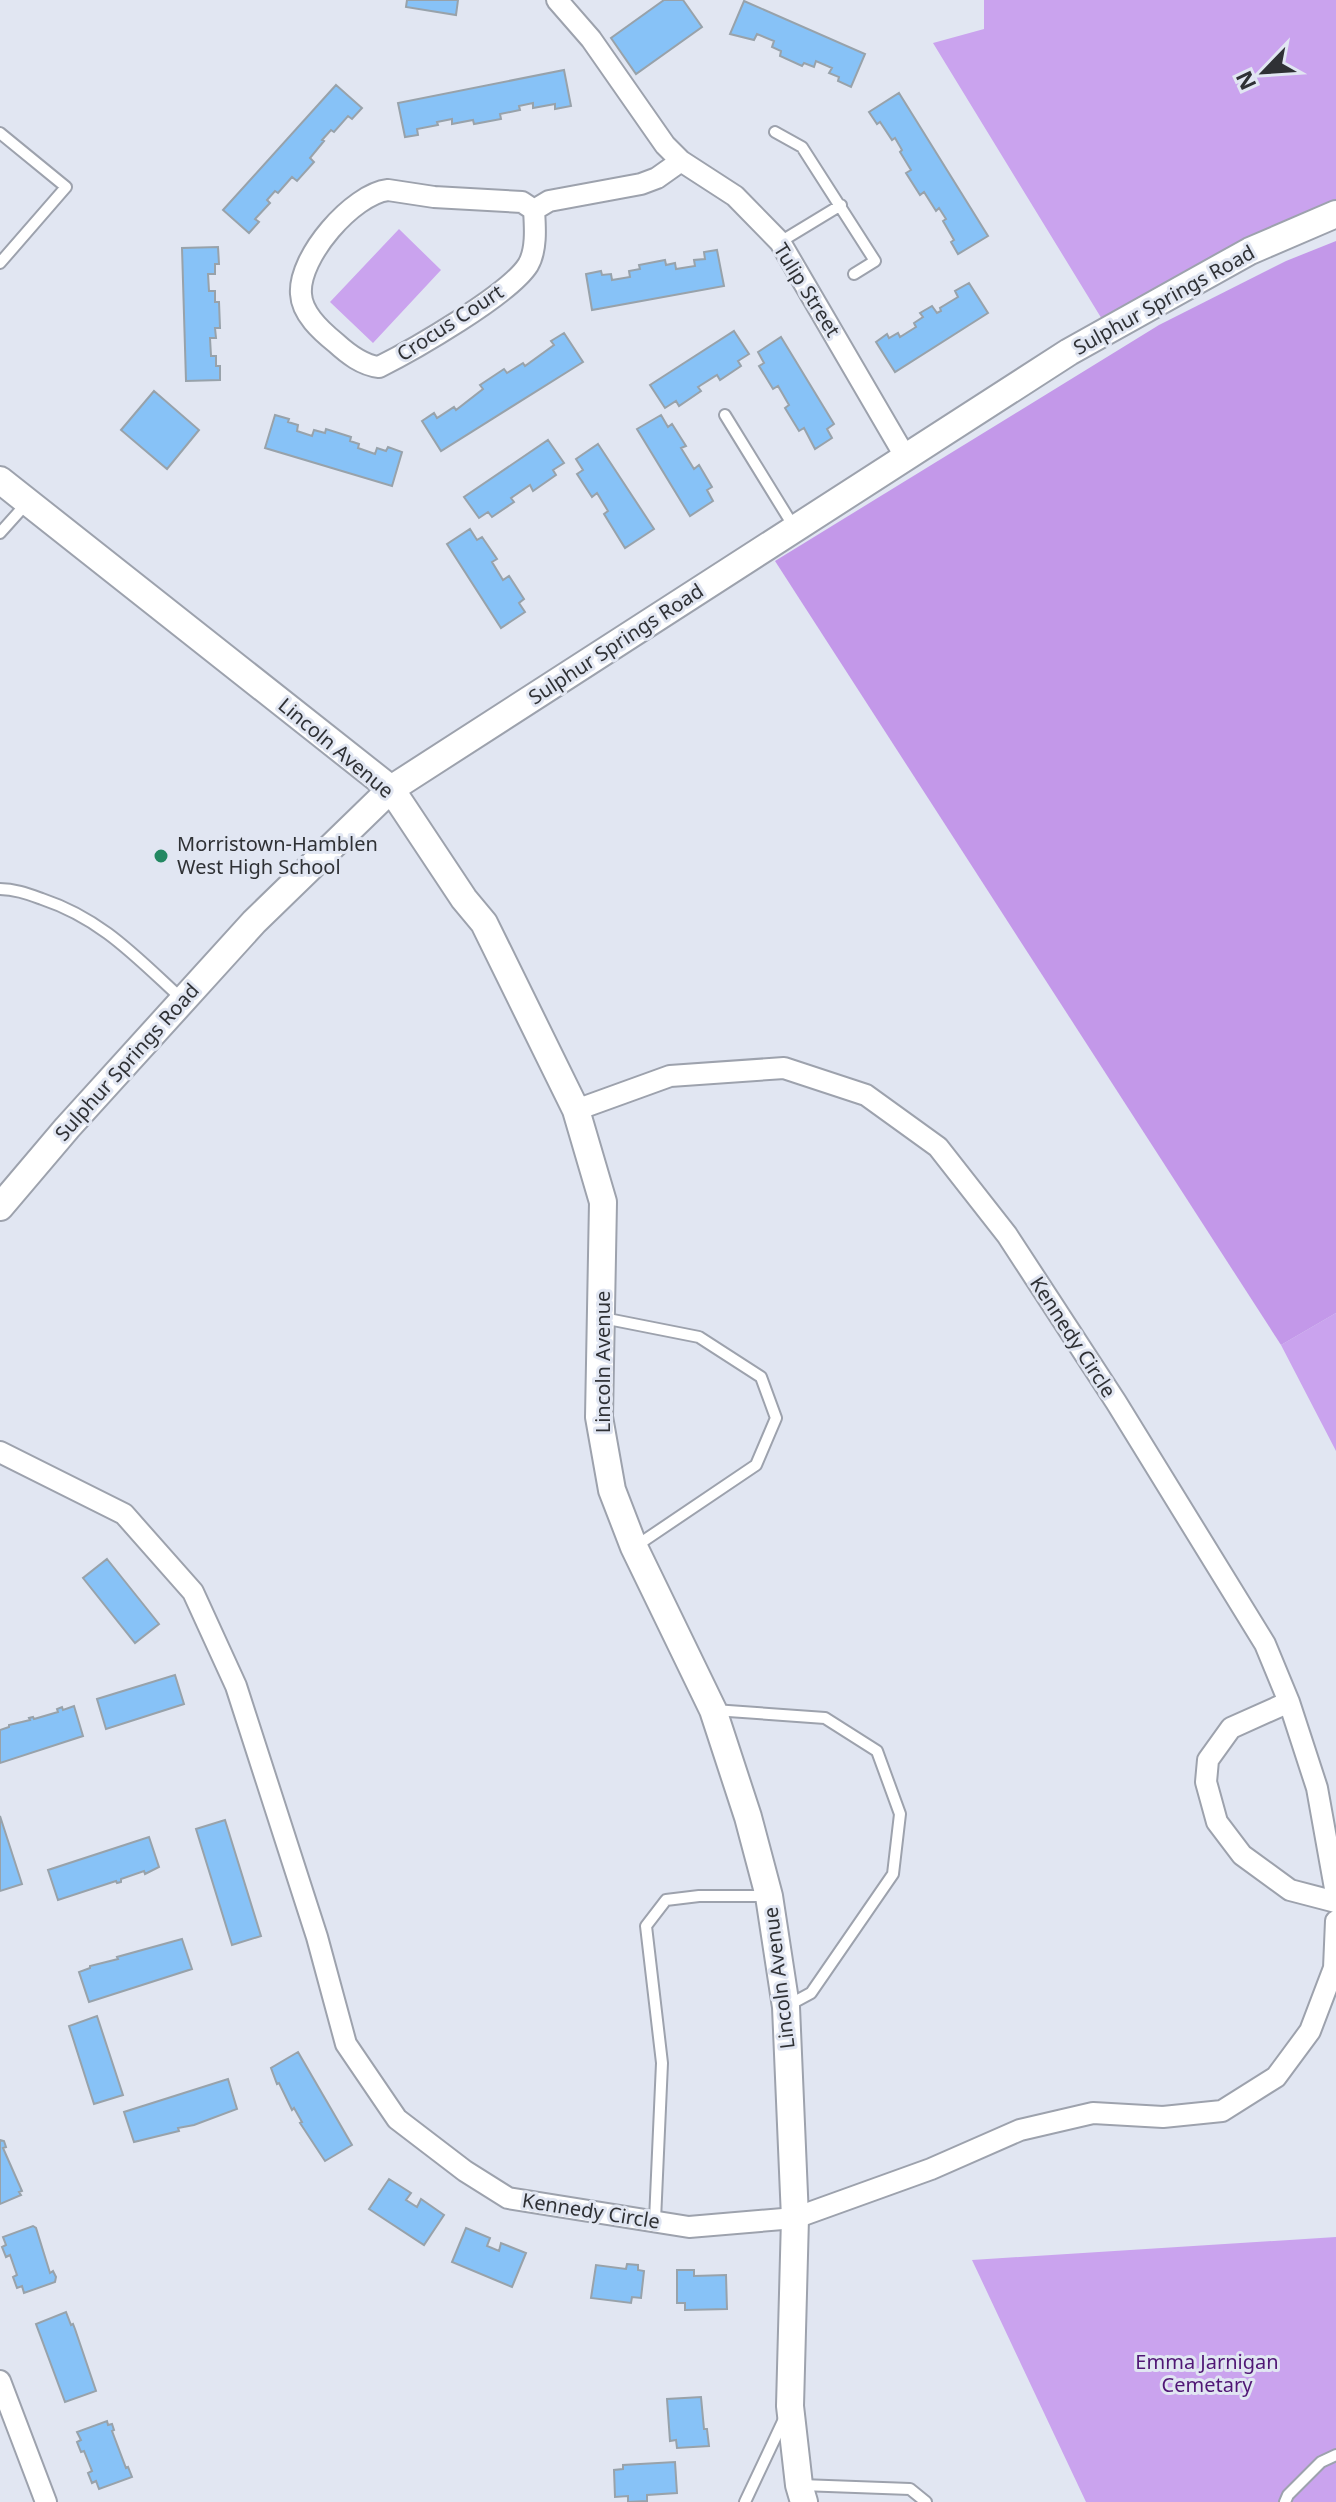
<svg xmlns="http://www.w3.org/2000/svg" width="1336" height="2502" font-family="'Noto Sans',sans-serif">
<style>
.green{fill:#caa3ee}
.forest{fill:#c398e9}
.building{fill:#87c2f7;stroke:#98a2aa;stroke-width:2}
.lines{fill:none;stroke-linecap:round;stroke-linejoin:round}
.service-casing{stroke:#9da2ad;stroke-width:14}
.minor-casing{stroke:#9da2ad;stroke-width:24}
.tertiary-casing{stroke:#9da2ad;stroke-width:30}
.service{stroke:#fff;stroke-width:10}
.minor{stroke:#fff;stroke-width:20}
.tertiary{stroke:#fff;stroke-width:26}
.poi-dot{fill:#238862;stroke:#e1e6f2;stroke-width:3}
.labels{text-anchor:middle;stroke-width:6;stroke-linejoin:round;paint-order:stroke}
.street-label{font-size:20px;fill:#2f3135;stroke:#e1e6f2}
.poi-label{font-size:20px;fill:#2f3135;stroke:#e1e6f2;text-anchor:start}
.park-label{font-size:20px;fill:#501775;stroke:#e1e6f2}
</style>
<rect width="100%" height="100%" fill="#e1e6f2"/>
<path class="green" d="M 984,0 L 1336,0 L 1336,214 L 1108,329 L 933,43 L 984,29 Z
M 399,229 L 441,270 L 373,343 L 330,302 Z
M 1336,1313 L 1336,1451 L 1281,1345 Z
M 1336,2237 L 1336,2502 L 1086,2502 L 972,2260 Z"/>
<path class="forest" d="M 1336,241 L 1336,1313 L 1281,1345 L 775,561 L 1159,325 L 1286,261 Z"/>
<path class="building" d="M 407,0 L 458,0 L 456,15 L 406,7 Z
M 664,0 L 683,0 L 702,27 L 636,74 L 611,38 Z
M 744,1 L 865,54 L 851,87 L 838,81 L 839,77 L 829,73 L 832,68 L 816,61 L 814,67 L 804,63 L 802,66 L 780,56 L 781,51 L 772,47 L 774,41 L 757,34 L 754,40 L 730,34 Z
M 564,70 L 571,106 L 555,109 L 555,104 L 533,108 L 533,103 L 519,106 L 520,110 L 500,114 L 501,119 L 474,124 L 473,120 L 452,124 L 452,119 L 437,122 L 438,125 L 417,129 L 418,135 L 405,137 L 398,103 Z
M 336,85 L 362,108 L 352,119 L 348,116 L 334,132 L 331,130 L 322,140 L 324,141 L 310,158 L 314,162 L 297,181 L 292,177 L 278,193 L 275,191 L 267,200 L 270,203 L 255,219 L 259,222 L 249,233 L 223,210 Z
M 899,93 L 988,236 L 958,254 L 951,242 L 954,240 L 943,221 L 946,219 L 939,208 L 936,211 L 924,192 L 920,195 L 906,173 L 911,170 L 900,152 L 902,150 L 895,138 L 892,140 L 880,122 L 877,124 L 869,112 Z
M 218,247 L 219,264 L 215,264 L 215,274 L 208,274 L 209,291 L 215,291 L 215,302 L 219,302 L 220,328 L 215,328 L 216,338 L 210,338 L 211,356 L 216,356 L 216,366 L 220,366 L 220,380 L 186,381 L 182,248 Z
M 717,250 L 724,286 L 592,310 L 586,274 L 601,271 L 602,275 L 611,274 L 612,280 L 630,277 L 629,271 L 640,269 L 639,265 L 665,260 L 666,265 L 675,263 L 676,269 L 695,266 L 694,260 L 705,259 L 704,252 Z
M 969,283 L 988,313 L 895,372 L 876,342 L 887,334 L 889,338 L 898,333 L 900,337 L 916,327 L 914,323 L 923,317 L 920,313 L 932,306 L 937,313 L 941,311 L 940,308 L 958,297 L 955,291 Z
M 734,331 L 749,354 L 738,361 L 741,366 L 720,380 L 717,375 L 698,387 L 701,391 L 679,406 L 676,401 L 665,408 L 650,385 Z
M 564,333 L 583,362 L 441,451 L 422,421 L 434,413 L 437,418 L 454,407 L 456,410 L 483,389 L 480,385 L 504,369 L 507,373 L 523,363 L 525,366 L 554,345 L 551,341 Z
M 781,337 L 834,424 L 827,429 L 832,438 L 815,449 L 804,428 L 799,431 L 785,408 L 789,405 L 778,386 L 773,389 L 759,366 L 764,363 L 758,352 Z
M 154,391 L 199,430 L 167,469 L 121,430 Z
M 275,415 L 289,419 L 288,422 L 298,425 L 297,431 L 312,436 L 314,430 L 325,433 L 326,429 L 351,437 L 350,441 L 359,444 L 358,448 L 375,454 L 377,448 L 386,451 L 388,447 L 402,452 L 392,486 L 265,448 Z
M 661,415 L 668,427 L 672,424 L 686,446 L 681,448 L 694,469 L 699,465 L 712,487 L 707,490 L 713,501 L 690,516 L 637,429 Z
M 548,440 L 564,463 L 553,470 L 556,475 L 533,491 L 530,485 L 511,498 L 514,502 L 492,517 L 488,512 L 479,518 L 464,497 Z
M 598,444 L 654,529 L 625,548 L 604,514 L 608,511 L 597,493 L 592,497 L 577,474 L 583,470 L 576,459 Z
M 470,529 L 477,540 L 482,537 L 497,559 L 492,562 L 503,580 L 509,576 L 524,599 L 519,603 L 525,612 L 501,628 L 447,544 Z
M 107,1559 L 159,1624 L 135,1643 L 83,1578 Z
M 175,1675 L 184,1704 L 106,1729 L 97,1699 Z
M 74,1706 L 83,1736 L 0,1763 L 0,1730 L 9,1727 L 9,1725 L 30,1720 L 29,1718 L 33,1717 L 34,1719 L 58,1712 L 57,1709 L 62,1707 L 63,1710 Z
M 0,1816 L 22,1884 L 0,1891 Z
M 225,1820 L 261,1936 L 232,1945 L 196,1829 Z
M 149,1837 L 159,1867 L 145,1874 L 144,1871 L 121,1879 L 121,1882 L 117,1883 L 116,1881 L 58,1900 L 48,1870 Z
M 182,1939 L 192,1969 L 89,2002 L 79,1972 L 90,1968 L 90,1966 L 118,1959 L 117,1957 Z
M 97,2016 L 123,2095 L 94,2104 L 69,2026 Z
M 298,2052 L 352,2145 L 325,2161 L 300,2123 L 302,2122 L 294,2108 L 292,2110 L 279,2083 L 277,2084 L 271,2068 Z
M 228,2079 L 237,2109 L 194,2125 L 178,2128 L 179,2131 L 134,2142 L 124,2112 Z
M 0,2140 L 4,2141 L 6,2147 L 3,2148 L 22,2191 L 19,2192 L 21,2195 L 0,2204 Z
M 389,2179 L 411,2193 L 406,2200 L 417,2207 L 421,2199 L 444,2215 L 424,2245 L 369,2209 Z
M 33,2226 L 36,2228 L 50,2273 L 53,2271 L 56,2277 L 55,2282 L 24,2293 L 22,2286 L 17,2288 L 13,2277 L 17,2275 L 10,2255 L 6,2257 L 2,2247 L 6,2245 L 3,2237 Z
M 466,2228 L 490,2238 L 487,2246 L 499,2251 L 501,2243 L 526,2253 L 512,2287 L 452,2262 Z
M 627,2264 L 638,2265 L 638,2270 L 644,2271 L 641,2298 L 632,2297 L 631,2303 L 591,2298 L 596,2265 L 626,2269 Z
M 677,2270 L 694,2270 L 694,2276 L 726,2275 L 727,2309 L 685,2310 L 685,2303 L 677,2303 Z
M 66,2312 L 71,2325 L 73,2324 L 75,2329 L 96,2391 L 65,2402 L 36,2324 Z
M 701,2397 L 704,2429 L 707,2429 L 709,2446 L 677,2448 L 676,2440 L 670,2441 L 667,2399 Z
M 107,2421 L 108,2425 L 112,2424 L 114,2430 L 112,2431 L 126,2468 L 128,2467 L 132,2477 L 99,2489 L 96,2481 L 92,2483 L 88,2473 L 92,2471 L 84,2451 L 81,2452 L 77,2442 L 81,2440 L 77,2432 Z
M 675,2462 L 677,2493 L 647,2495 L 647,2501 L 628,2502 L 628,2496 L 615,2497 L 614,2470 L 623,2469 L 623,2465 Z"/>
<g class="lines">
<defs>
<path id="service" d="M 775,132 L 802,147 L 875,261 L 854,274
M 0,133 L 66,187 L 0,263
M 780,242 L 841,205
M 725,415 L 794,527
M 0,533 L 26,504
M 0,889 C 15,889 28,894 42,899 C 102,919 136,957 182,999
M 603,1318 L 699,1337 L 761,1377 L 776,1418 L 756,1465 L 636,1546
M 714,1710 L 825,1718 L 877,1751 L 900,1814 L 893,1874 L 811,1993 L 787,2006
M 655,2220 L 662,2063 L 646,1926 L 666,1900 L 699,1896 L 767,1896
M 801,2485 L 910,2489 L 926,2502
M 745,2502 L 785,2417
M 1285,2502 L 1288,2495 L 1321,2462 L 1336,2455"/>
<path id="minor" d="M 557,0 L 591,39 L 665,145 L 681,161 L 735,196 L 780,242 L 906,458
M 388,190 L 434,197 L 522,202 L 534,210 C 535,226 537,250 528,265 C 509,295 413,350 379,367 C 362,365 348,354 336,343 C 321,331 302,314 301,294 C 298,257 353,194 388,190 Z
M 534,210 L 549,201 L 641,184 L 657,178 L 681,161
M 576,1110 L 670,1076 L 784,1068 L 866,1095 L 938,1147 L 1007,1235 L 1116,1402 L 1265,1644 L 1289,1702 L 1317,1788 L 1336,1894
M 0,1452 L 124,1514 L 193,1592 L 236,1686 L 317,1937 L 346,2044 L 397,2119 L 465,2171 L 508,2198 L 689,2227 L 795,2218 L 931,2169 L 1020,2130 L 1093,2113 L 1163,2117 L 1222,2111 L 1276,2077 L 1310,2031 L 1334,1968 L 1336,1921
M 1289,1702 L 1231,1728 L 1208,1760 L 1206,1782 L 1217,1822 L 1242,1855 L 1290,1890 L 1336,1902
M 0,2381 L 46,2502"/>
<path id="tertiary" d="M 0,480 L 391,789 L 464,899 L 484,923 L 576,1110 L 603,1202 L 599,1417 L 612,1490 L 634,1547 L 713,1710 L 748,1817 L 769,1896 L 786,2007 L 795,2218 L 790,2406 L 799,2485 L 804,2502
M 0,1207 L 67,1128 L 254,922 L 391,789 L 1069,352 L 1250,251 L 1336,214"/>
</defs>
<use href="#service" class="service-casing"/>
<use href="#minor" class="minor-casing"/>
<use href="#tertiary" class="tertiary-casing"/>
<use href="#service" class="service"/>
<use href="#minor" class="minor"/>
<use href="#tertiary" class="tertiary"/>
</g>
<circle class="poi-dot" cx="161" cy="856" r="8"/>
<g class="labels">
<g class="street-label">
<text transform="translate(807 290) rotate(58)" y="7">Tulip Street</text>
<text transform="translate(1164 300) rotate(-29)" y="7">Sulphur Springs Road</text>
<text transform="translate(450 323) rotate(-33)" y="7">Crocus Court</text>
<text transform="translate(616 644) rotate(-33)" y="7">Sulphur Springs Road</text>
<text transform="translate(336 748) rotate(40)" y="7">Lincoln Avenue</text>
<text transform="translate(127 1062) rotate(-48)" y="7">Sulphur Springs Road</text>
<text transform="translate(1073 1337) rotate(57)" y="7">Kennedy Circle</text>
<text transform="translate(603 1362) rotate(-90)" y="7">Lincoln Avenue</text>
<text transform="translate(779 1978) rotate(-97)" y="7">Lincoln Avenue</text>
<text transform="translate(591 2211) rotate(9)" y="7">Kennedy Circle</text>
</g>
<g class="poi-label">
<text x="177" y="851">Morristown-Hamblen<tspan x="177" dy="23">West High School</tspan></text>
</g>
<g class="park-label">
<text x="1207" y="2369">Emma Jarnigan<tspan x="1207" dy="23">Cemetary</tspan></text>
</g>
</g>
<g transform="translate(1264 72) rotate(245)" stroke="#e1e6f2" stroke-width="6" paint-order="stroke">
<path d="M0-6L14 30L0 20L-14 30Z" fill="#2f3135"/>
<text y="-12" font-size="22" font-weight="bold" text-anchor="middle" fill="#2f3135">N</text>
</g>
</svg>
